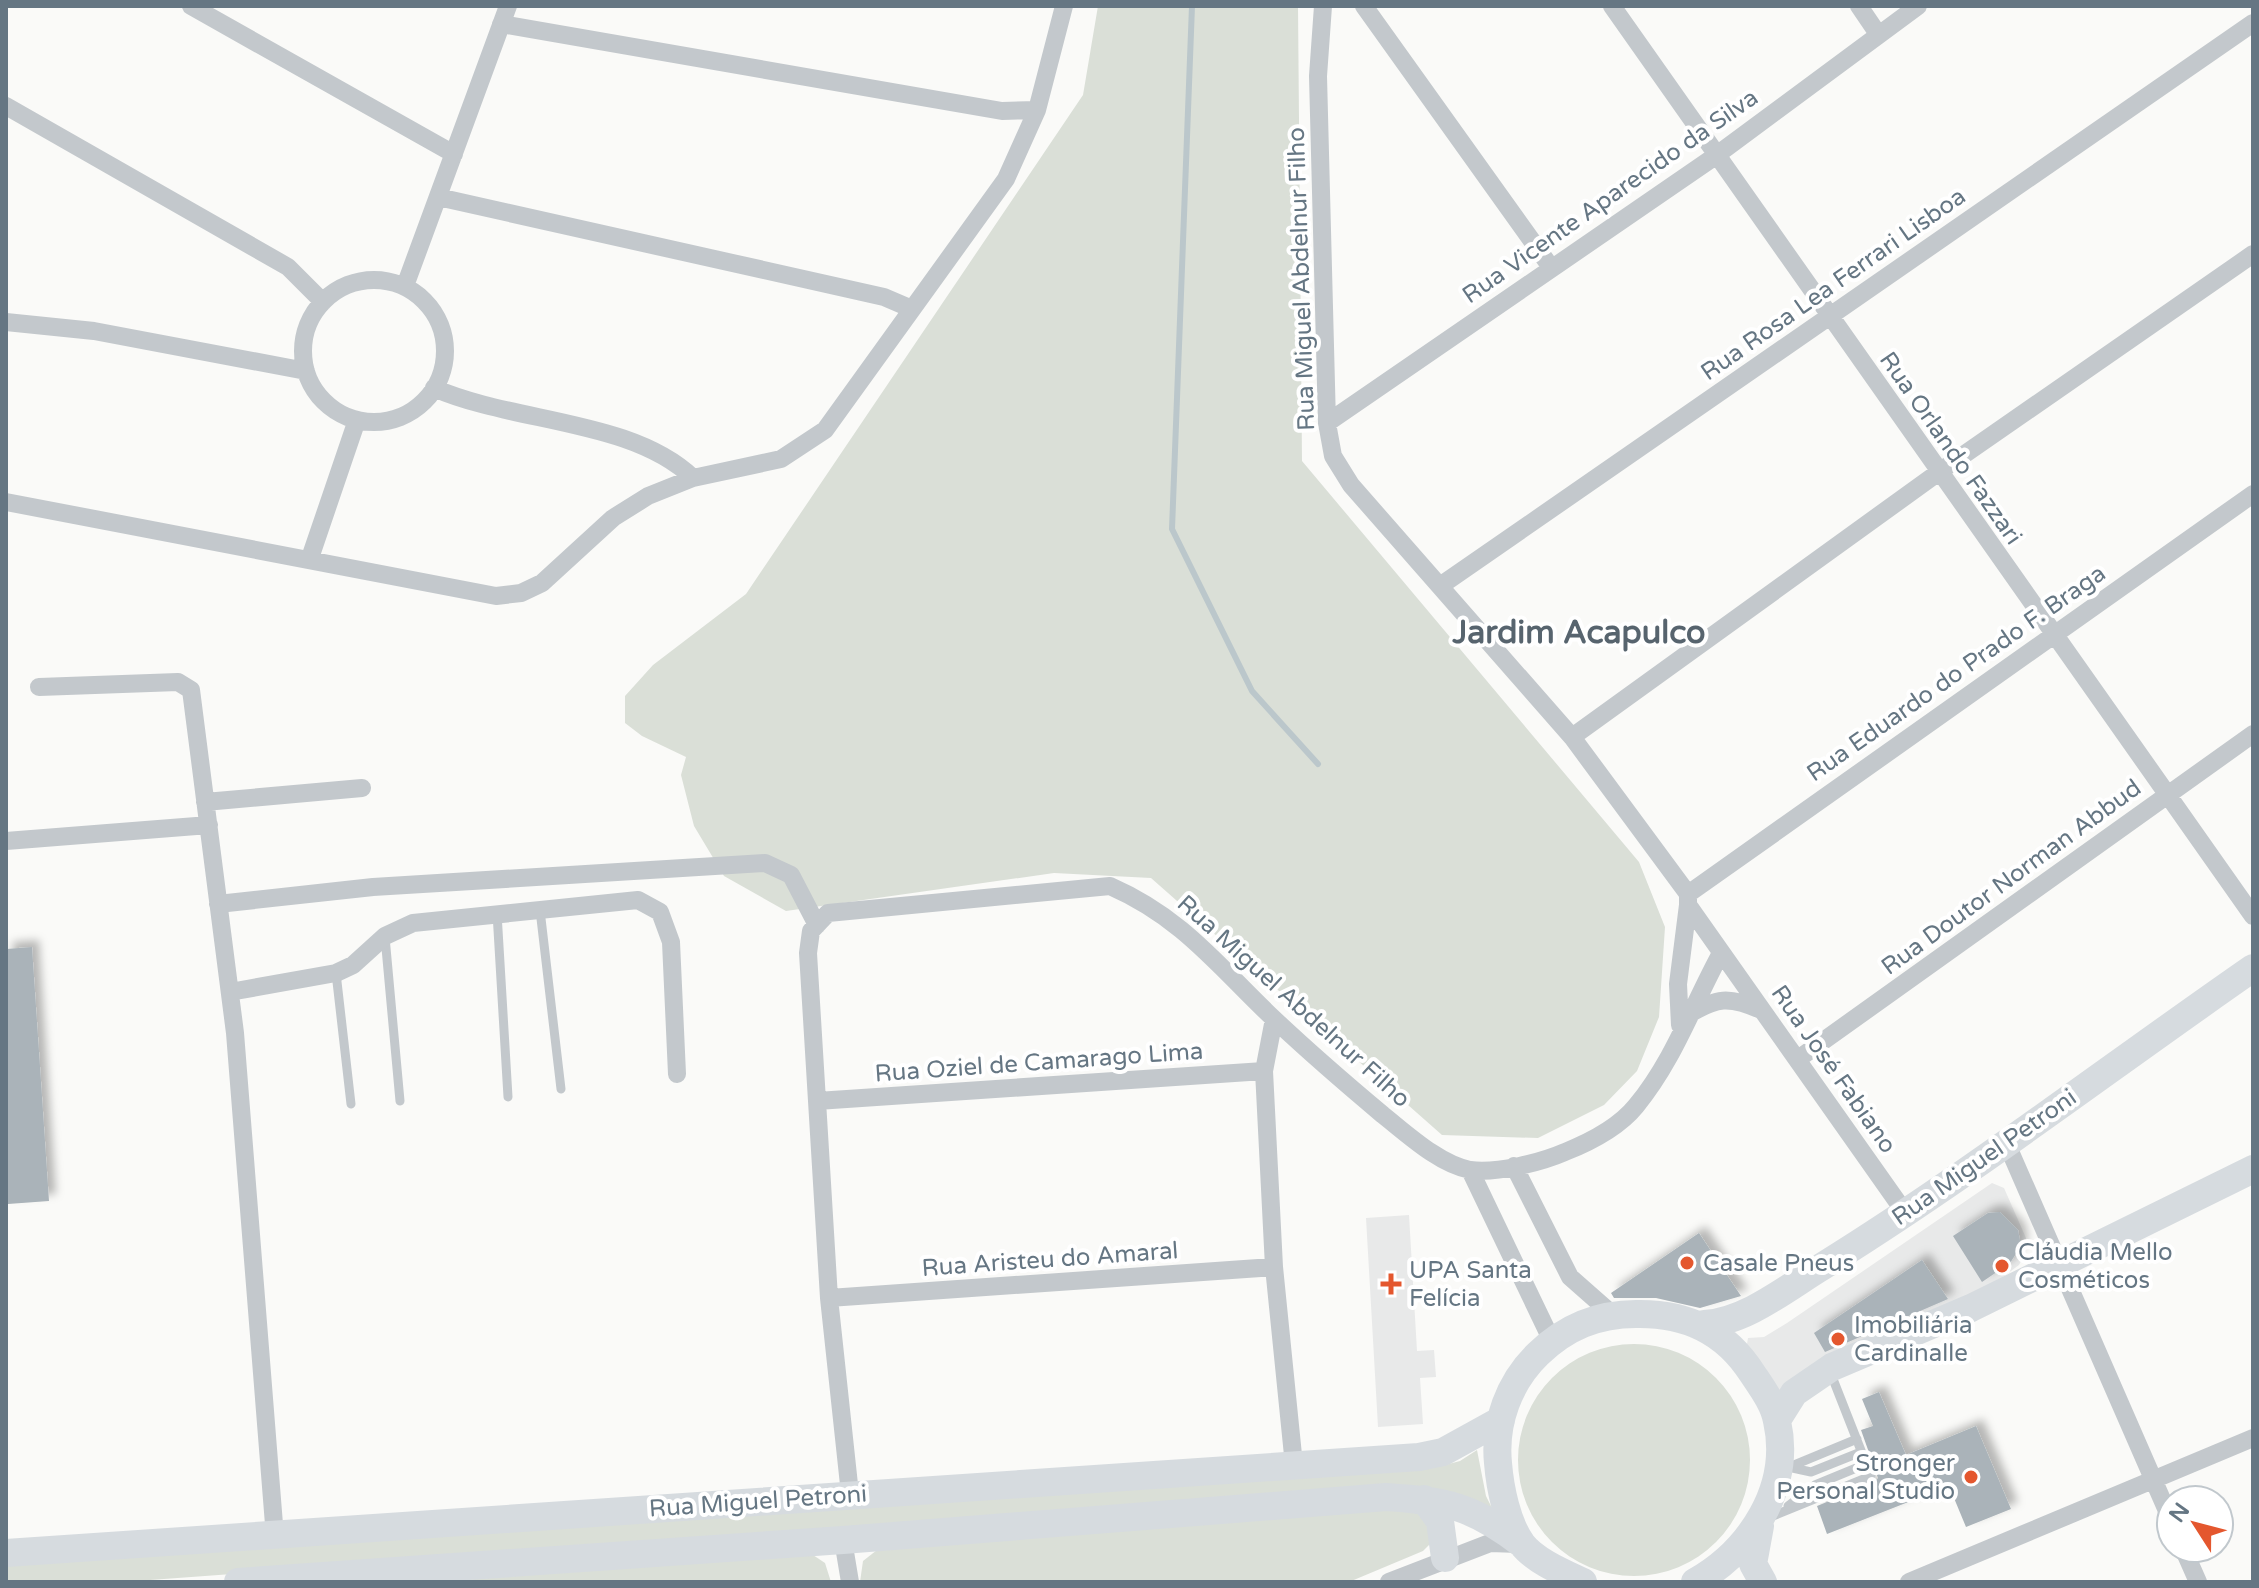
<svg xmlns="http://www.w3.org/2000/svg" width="2259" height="1588" font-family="'Varela Round',sans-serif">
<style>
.built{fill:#e8e9e9}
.green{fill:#dadfd7}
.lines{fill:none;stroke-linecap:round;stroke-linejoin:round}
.stream{stroke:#bbc7cb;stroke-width:6}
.building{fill:#aab3b9;filter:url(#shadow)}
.service{stroke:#c3c8cc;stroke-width:9}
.minor{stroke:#c3c8cc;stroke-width:18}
.primary{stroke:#d6dbdf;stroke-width:28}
.poi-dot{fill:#e4572e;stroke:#fff;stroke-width:3}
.labels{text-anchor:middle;stroke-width:8;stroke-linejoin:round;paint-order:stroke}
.street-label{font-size:24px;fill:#657683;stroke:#fff}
.poi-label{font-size:24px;fill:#657683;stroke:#fff;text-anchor:start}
.district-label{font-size:32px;font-weight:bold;fill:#57646e;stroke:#fff}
</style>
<defs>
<filter id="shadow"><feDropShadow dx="7" dy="-7" stdDeviation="4" flood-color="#0004"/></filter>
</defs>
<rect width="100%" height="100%" fill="#fafaf8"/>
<path class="built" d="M 1992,1183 L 2004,1188 L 2026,1238 L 2025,1253 L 2019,1265 L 1999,1280 L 1776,1401 L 1746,1350 L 1748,1338 L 1764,1337 L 1787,1323 Z
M 1409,1215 L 1417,1351 L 1434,1350 L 1436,1377 L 1420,1378 L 1423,1424 L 1378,1427 L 1366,1218 Z"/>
<path class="green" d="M 1098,6 L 1298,6 L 1302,461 L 1639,862 L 1665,927 L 1659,1017 L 1637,1071 L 1604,1105 L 1538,1138 L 1442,1135 L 1151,878 L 1054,873 L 786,911 L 724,876 L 694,826 L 681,775 L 686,757 L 642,736 L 625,723 L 625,696 L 653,665 L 746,594 L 1083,95 Z
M1518 1460a116 116 0 1 1 232 0a116 116 0 1 1-232 0Z
M 1477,1450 L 1486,1496 L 1493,1510 L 1207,1502 L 123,1582 L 6,1582 L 6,1563 L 1445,1465 L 1460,1461 Z
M 1385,1508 L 1415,1510 L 1425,1515 L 1431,1543 L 1423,1551 L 1349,1582 L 860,1582 L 863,1561 L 877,1550 Z
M 813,1555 L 825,1563 L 831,1582 L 432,1582 Z"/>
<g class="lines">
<path class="stream" d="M 1192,6 L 1172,529 L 1252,691 L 1318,764"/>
</g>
<path class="building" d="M 32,947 L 49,1201 L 8,1204 L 6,949 Z
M 2000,1212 L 2018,1230 L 2021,1246 L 2010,1263 L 1982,1282 L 1953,1236 L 1988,1213 Z
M 1699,1233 L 1741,1296 L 1700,1308 L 1656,1298 L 1614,1298 L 1611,1293 Z
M 1922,1260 L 1948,1299 L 1825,1352 L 1814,1333 Z
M 1879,1392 L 1906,1455 L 1976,1426 L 2011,1509 L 1966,1527 L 1949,1486 L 1827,1534 L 1817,1506 L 1874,1483 L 1878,1478 L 1861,1430 L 1873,1426 L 1862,1399 Z"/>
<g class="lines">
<path class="service" d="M 540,910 L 561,1089
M 497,913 L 508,1097
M 385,937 L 400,1101
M 336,973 L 351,1104
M 1788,1467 L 1811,1472 L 1861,1452
M 1782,1470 L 1857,1439
M 1788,1506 L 1815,1485 L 1866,1464
M 1768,1518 L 1871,1476 L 1831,1374"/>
<path class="minor" d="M 191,6 L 454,154
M 1323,6 L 1318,76 L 1327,423 L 1333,456 L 1351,485 L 1572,737 L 1688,894 L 1688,905 L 1906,1214
M 1364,6 L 1550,266
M 1612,6 L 2253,916
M 1859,6 L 1878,34
M 501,24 L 1002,111 L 1037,110
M 6,106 L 288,267 L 323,302
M 438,197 L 884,297 L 912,309
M303 351a71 71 0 1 1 142 0a71 71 0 1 1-142 0Z
M 405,286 L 508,6
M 6,322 L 94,331 L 306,371
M 434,388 C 513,423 632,419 693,478
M 1327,423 L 1714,157 L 1918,6
M 6,502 L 496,596 L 521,593 L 542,583 L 613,518 L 648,496 L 693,478 L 781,459 L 825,430 L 1006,179 L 1037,110 L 1064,6
M 310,558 L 357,420
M 1440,586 L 2253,23
M 39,687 L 178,682 L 191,690 L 235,1033 L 275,1537
M 1572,737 L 1939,472 L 2253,254
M 205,802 L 362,788
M 6,841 L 209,825
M 1688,894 L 2253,494
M 218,904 L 373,887 L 765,863 L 791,875 L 817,925
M 230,992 L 336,973 L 353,965 L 385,936 L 413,923 L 638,900 L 660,912 L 671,942 L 677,1074
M 1686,1016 C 1717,997 1729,996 1761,1010
M 1274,1019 L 1264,1071 L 1274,1267 L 1294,1465
M 1680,1025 L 1678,984 L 1688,905
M 1798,1059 L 2253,734
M 817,1101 L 1264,1071
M 2006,1142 L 2171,1520
M 1514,1166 L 1570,1277 L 1612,1314
M 1470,1170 L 1552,1341
M 829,1298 L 1274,1267
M 850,1494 L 829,1298 L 808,953 L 811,931 L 828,913 L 1110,886 C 1183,918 1218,966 1274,1019 C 1309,1052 1346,1084 1383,1115 C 1407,1134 1439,1164 1470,1170 C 1496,1174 1542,1162 1565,1152 C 1590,1142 1619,1127 1636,1106 C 1674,1060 1693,1004 1721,953
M 843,1540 L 850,1582
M 2183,1548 L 2198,1582
M 1389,1582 L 1490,1543 L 1519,1544
M 1909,1582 L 2253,1438"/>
<path class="primary" d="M 1704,1324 C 1746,1322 1788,1287 1823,1266 C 1971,1174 2110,1067 2253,968
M 1777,1420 L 1794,1393 L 1832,1367 L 1971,1308 L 2253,1169
M 1424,1499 L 1440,1521 L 1445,1558
M 1760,1526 L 1753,1564 L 1763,1582
M 6,1553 L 1419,1457 L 1443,1452 L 1501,1420
M 238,1582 L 843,1540 L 1386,1497 C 1447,1501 1473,1506 1522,1544
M 1583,1582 C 1564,1573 1535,1561 1522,1544 C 1507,1523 1500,1488 1498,1463 C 1494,1423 1509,1382 1538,1354 C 1566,1327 1597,1314 1636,1314 C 1686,1313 1725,1331 1752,1373 C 1762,1388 1774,1404 1777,1421 C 1792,1488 1750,1551 1695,1582"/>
</g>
<g class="poi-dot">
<circle cx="1687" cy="1263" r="8"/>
<circle cx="2002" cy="1266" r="8"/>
<path d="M1387 1272h8v8h8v8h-8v8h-8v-8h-8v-8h8z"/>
<circle cx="1838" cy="1339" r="8"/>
<circle cx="1971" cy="1477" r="8"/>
</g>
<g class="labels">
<g class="street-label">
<text transform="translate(1610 196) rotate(-35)" y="8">Rua Vicente Aparecido da Silva</text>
<text transform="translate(1301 279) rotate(-92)" y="8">Rua Miguel Abdelnur Filho</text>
<text transform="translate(1833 284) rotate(-35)" y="8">Rua Rosa Lea Ferrari Lisboa</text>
<text transform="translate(1951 448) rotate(55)" y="8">Rua Orlando Fazzari</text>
<text transform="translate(1956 673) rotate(-35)" y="8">Rua Eduardo do Prado F. Braga</text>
<text transform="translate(2011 877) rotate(-36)" y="8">Rua Doutor Norman Abbud</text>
<text transform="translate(1294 1001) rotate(42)" y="8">Rua Miguel Abdelnur Filho</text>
<text transform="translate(1039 1062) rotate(-4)" y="8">Rua Oziel de Camarago Lima</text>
<text transform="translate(1834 1069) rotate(55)" y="8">Rua José Fabiano</text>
<text transform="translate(1984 1157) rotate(-35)" y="8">Rua Miguel Petroni</text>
<text transform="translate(1050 1259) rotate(-4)" y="8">Rua Aristeu do Amaral</text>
<text transform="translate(758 1501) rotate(-4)" y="8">Rua Miguel Petroni</text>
</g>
<g class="poi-label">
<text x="2018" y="1260">Cláudia Mello<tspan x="2018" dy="28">Cosméticos</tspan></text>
<text x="1703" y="1271">Casale Pneus</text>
<text x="1409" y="1278">UPA Santa<tspan x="1409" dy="28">Felícia</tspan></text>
<text x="1854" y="1333">Imobiliária<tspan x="1854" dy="28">Cardinalle</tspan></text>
<text x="1955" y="1471" text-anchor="end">Stronger<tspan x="1955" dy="28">Personal Studio</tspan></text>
</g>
<g class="district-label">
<text x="1579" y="643">Jardim Acapulco</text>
</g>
</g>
<rect width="2259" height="1588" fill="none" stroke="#657683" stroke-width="16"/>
<g transform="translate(2195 1524) rotate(306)"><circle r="38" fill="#ffffff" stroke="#c1c8cd" stroke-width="2"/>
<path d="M0-6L14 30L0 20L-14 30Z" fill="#e4572e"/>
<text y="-12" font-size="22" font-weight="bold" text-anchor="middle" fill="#657683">N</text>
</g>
</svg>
